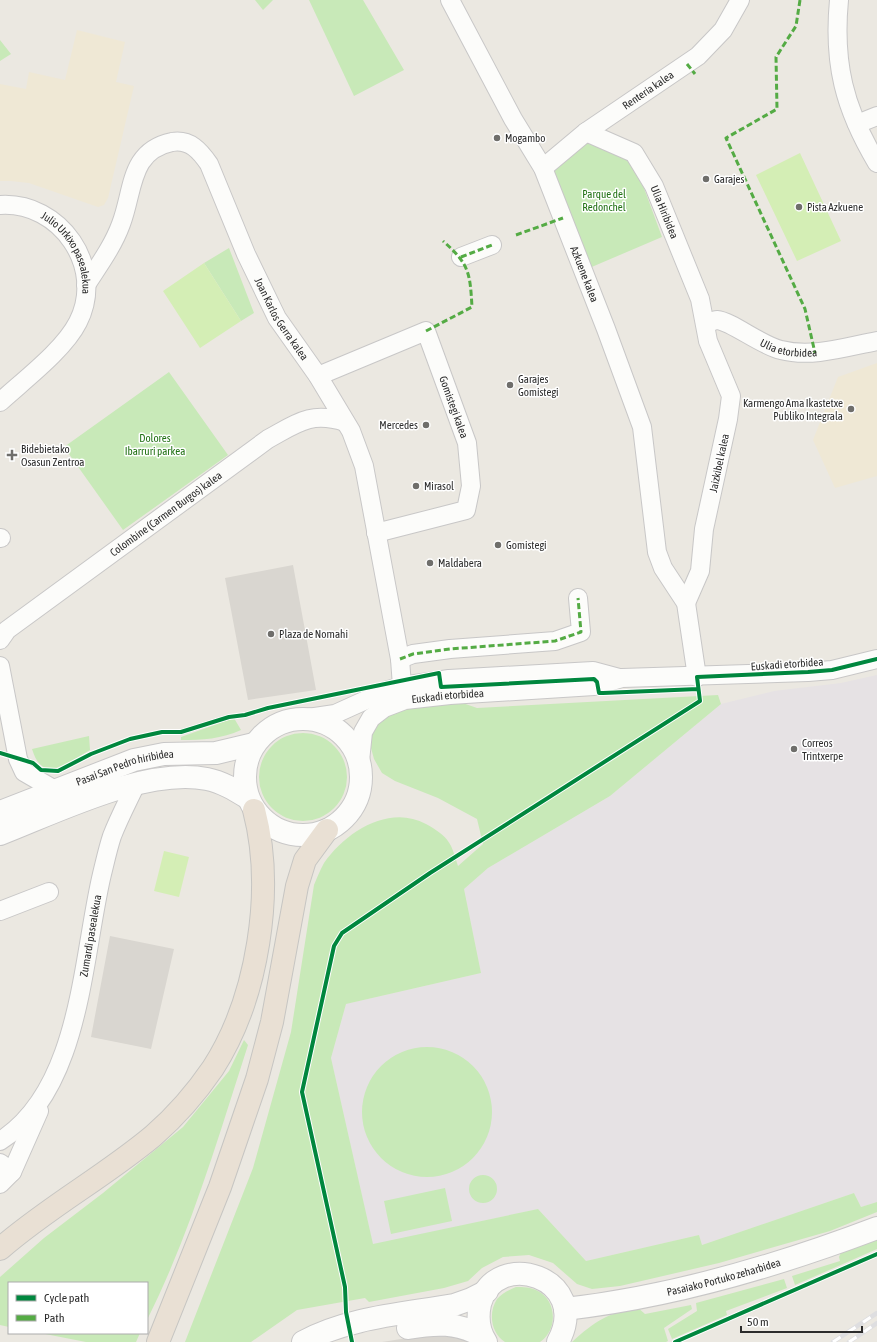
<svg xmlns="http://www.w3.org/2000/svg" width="877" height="1342" font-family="'Asap Condensed',sans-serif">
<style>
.industrial{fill:#e6e2e4}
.education{fill:#efe8d5}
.green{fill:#c8e9b8}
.pitch{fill:#d4eeb5}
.plaza{fill:#d9d6d0}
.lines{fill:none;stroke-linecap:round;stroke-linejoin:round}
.street-casing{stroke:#c8c7c7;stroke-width:20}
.secondary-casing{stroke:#c8c7c7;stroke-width:24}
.highway-casing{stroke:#c6c5c2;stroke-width:24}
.street{stroke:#fcfcfa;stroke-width:18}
.secondary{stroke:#fcfcfa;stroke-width:22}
.highway{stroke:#e9e0d4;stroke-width:22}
.rail-casing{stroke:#dedee0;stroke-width:4.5}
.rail{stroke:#fff;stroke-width:3;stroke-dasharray:9;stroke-linecap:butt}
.quiet{stroke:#54ab44;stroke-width:3;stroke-dasharray:6 3;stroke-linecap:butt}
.cycleway-casing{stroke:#fff;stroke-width:6}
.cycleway{stroke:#00873e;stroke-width:4}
.poi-dot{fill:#6f6e6b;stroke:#fff;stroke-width:1.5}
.labels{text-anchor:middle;stroke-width:3;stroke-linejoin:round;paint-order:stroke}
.street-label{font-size:11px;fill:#2c2c2c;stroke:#fff}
.poi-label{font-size:11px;fill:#2c2c2c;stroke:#fff;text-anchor:start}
.park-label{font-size:11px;fill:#217114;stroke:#fff}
</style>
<rect width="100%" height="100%" fill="#ebe8e1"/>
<path class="industrial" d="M 877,675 L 877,1202 L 861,1207 L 854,1193 L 702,1245 L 699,1235 L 586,1261 L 538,1209 L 373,1245 L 331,1058 L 346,1004 L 481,973 L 464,889 L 488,868 L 610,796 L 721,704 L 774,691 L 841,683 Z"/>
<path class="education" d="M 77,30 L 125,42 L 116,82 L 134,86 L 108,198 L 104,205 L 98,207 L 29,183 L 11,181 L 0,181 L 0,84 L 26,89 L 29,72 L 65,80 Z
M 877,363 L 877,476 L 835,488 L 813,440 L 838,377 Z"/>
<path class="green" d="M 255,0 L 273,0 L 263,10 Z
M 309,0 L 363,0 L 404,70 L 354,96 Z
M 0,40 L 11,54 L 0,61 Z
M 588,136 L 628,156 L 641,180 L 662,237 L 587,269 L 548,170 Z
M 229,248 L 254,313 L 241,321 L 204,263 Z
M 169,372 L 228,455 L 123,530 L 64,447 Z
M 718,695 L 721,704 L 610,796 L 488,868 L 464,889 L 481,973 L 346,1004 L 331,1058 L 373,1244 L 538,1209 L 586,1261 L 699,1235 L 702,1245 L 854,1193 L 861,1207 L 877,1202 L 877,1212 L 830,1231 L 719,1263 L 620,1286 L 592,1289 L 577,1284 L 553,1263 L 529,1255 L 503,1257 L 482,1268 L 468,1281 L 444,1288 L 369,1302 L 365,1298 L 297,1310 L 251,1342 L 185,1342 L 253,1168 L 291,1032 L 314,885 C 317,878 320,870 324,863 C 346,831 390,804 426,824 C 449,837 451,842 458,866 L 483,844 L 477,819 L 438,798 L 395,781 L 382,773 L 374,759 L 371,748 L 372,732 L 381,718 L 394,709 L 454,700 L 477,708 Z
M 234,718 L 241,730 C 222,739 202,740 181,740 L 181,737 Z
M259 777a44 44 0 1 1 88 0a44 44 0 1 1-88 0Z
M 89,736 L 90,750 C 68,762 43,786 32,749 Z
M 244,1040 L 248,1045 C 218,1138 191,1232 147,1320 L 147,1283 L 9,1283 L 9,1327 L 0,1325 L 0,1277 L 44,1238 L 103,1193 L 183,1127 L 229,1071 Z
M362 1112a65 65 0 1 1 130 0a65 65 0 1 1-130 0Z
M469 1189a14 14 0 1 1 28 0a14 14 0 1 1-28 0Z
M 445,1188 L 452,1221 L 391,1234 L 384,1201 Z
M 877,1237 L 877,1249 L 795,1285 L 792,1276 L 840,1261 L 839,1257 L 842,1250 Z
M 784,1279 L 787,1288 L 726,1311 L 727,1315 L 672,1339 L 668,1329 L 697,1311 L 696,1303 Z
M 516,1287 C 523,1287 531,1287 538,1291 C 557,1301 558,1330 540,1342 L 505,1342 C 491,1333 488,1313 497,1299 C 502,1293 509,1290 516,1287 Z
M 691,1305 L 692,1309 L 664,1328 L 668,1341 L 666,1342 L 572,1342 C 595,1321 607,1314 637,1307 L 645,1314 Z
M 40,1333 L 140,1333 L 136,1342 L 86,1342 Z"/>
<path class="pitch" d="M 800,153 L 841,241 L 797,261 L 756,175 Z
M 204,263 L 241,321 L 200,348 L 163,291 Z
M 164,851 L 189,857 L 179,897 L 154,891 Z"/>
<path class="plaza" d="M 293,565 L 316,690 L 248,700 L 225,578 Z
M 110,936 L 174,949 L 151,1049 L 91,1037 Z
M 439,1333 L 465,1339 L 469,1342 L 382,1342 Z"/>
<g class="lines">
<defs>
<g id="street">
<path id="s1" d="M 450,0 L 513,119 L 543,168 L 606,329 L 642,427 L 657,552 L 663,568 L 686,603 L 697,677"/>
<path d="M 839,0 C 833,63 844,108 877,163"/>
<path d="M 857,124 L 877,116"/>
<path id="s2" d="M 586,132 L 634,153 L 654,186 L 700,299 L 708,341 L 731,396 L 728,419 L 704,529 L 700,571 L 686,603"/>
<path id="s3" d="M 543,168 L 586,132 L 698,56 L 723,30 L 740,0"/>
<path id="s4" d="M 0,205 C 60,201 106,267 78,322 C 64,350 24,380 0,402"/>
<path d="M 461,257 L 492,245"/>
<path id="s5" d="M 86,285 C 99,265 113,246 121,224 C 134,190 129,151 172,142 C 190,139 200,151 209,164 L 246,254 L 277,318 L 318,376 L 351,431 L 364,466 L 400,659 L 402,686"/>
<path id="s6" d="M 706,324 C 709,323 714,320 717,320 C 731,321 762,346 781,350 C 812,358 846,347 877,341"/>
<path id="s7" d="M 318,376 L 426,331 L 467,443 L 471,486 L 466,510 L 376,533"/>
<path d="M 0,538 L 1,538"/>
<path id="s8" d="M 0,640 L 7,630 L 268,439 C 297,423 311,411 345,422"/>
<path d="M 400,659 L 413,654 L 450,649 L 555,641 L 581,632 L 578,598"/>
<path d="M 0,666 L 18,759 L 24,772 L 55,790"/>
<path d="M 308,718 L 335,714 L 388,690 L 402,686 L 449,679 L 593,671 L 619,678"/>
<path id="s9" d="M 360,761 L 363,732 L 371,718 L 384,708 L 405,700 L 450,695 L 594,686 L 622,678 L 808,672 L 832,670 L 877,659"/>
<path d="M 0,911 L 49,892"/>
<path id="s10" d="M 0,1141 C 81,1090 82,958 102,874 C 105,862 108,848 112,836 C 119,818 128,801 136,784"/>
<path d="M 0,1163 L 12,1172 L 39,1111"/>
<path d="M 0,1184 L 12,1172"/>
</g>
<g id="secondary">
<circle cx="303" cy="777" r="58"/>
<path id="s11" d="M 0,812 L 134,760 L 164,754 L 216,753 L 254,744"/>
<path d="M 0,834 C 57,812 146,767 207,779 C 222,782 235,790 248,798"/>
<path id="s12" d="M 565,1309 C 672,1297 777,1266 877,1228"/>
<path d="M 408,1328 C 436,1323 457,1322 482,1336"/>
<path d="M 303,1342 C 349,1317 404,1314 454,1305 L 471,1299 L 487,1291"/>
<path d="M 486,1342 C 478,1330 477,1318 480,1304 C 495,1247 593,1277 558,1342"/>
</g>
<path id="highway" d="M 0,1249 C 48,1207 104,1177 153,1136 C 176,1116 196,1093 213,1068 C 258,998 275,890 254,810
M 158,1342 L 220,1187 L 257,1079 L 272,1022 L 297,886 L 305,860 L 327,830"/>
</defs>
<use href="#street" class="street-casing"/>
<use href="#secondary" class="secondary-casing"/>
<use href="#highway" class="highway-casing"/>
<use href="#street" class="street"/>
<use href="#secondary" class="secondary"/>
<use href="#highway" class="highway"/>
<defs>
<path id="rail" d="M 833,1342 L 877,1313
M 849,1342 L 877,1323"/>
</defs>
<use href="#rail" class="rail-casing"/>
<use href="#rail" class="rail"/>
<path class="quiet" d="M 800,0 L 796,26 L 776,57 L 777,109 L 726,138 L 805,309 L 815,353
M 687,64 L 695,74
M 516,235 L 563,218
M 461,257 L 492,245
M 426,331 L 472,307 C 470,272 469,264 443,241
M 400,659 L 413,654 L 450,649 L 555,641 L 581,632 L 578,598"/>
<defs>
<path id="cycleway" d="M 0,753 L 33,763 L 41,770 L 58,771 L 91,754 L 130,739 L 162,732 L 181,732 L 229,717 L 245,715 L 268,708 L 439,673 L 441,687 L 594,679 L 597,682 L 599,693 L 603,693 L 698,689
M 352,1342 L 346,1312 L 345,1287 L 302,1092 L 334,946 L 342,933 L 430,873 L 700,701 L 697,677 L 808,672 L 832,670 L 877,659
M 675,1342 L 877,1254"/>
</defs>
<use href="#cycleway" class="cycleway-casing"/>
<use href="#cycleway" class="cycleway"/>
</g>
<g class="poi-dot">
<circle cx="497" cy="138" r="4"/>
<circle cx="706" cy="179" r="4"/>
<circle cx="799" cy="207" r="4"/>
<circle cx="510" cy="385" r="4"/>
<circle cx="851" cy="409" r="4"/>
<circle cx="426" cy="425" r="4"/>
<path d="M10 449h4v4h4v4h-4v4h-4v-4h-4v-4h4z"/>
<circle cx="416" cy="486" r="4"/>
<circle cx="498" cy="545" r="4"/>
<circle cx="430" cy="563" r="4"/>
<circle cx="271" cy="634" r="4"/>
<circle cx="794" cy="749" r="4"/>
</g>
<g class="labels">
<g class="street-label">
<text dy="4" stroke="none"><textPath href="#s3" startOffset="131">Renteria kalea</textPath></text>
<text dy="4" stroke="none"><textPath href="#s2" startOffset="119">Ulia Hiribidea</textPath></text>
<text dy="4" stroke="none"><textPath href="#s4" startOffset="92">Julio Urkixo pasealekua</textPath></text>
<text dy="4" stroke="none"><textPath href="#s1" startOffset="306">Azkuene kalea</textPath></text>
<text dy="4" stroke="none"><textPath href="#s5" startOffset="391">Joan Karlos Gerra kalea</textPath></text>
<text dy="4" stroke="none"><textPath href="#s6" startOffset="90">Ulia etorbidea</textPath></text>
<text dy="4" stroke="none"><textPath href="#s7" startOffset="198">Gomistegi kalea</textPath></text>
<text transform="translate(719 463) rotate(-78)" y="4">Jaizkibel kalea</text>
<text dy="4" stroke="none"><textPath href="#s8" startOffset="209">Colombine (Carmen Burgos) kalea</textPath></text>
<text transform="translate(787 664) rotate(-4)" y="4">Euskadi etorbidea</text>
<text dy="4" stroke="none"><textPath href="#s9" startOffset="127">Euskadi etorbidea</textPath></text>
<text dy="4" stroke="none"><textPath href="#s11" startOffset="133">Pasai San Pedro hiribidea</textPath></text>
<text dy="4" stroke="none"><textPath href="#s10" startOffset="231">Zumardi pasealekua</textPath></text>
<text dy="4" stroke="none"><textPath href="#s12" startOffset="162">Pasaiako Portuko zeharbidea</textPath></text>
</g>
<g class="poi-label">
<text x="505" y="142">Mogambo</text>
<text x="714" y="183">Garajes</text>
<text x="807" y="211">Pista Azkuene</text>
<text x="518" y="383">Garajes<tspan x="518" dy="13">Gomistegi</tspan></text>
<text x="843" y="407" text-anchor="end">Karmengo Ama Ikastetxe<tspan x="843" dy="13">Publiko Integrala</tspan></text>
<text x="418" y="429" text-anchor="end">Mercedes</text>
<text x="21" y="453">Bidebietako<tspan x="21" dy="13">Osasun Zentroa</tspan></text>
<text x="424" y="490">Mirasol</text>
<text x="506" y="549">Gomistegi</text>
<text x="438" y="567">Maldabera</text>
<text x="279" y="638">Plaza de Nornahi</text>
<text x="802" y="747">Correos<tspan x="802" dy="13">Trintxerpe</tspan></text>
</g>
<g class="park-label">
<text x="604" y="198">Parque del<tspan x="604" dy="13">Redonchel</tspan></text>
<text x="155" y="442">Dolores<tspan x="155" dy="13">Ibarruri parkea</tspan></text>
</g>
</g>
<rect x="8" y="1282" width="140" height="52" fill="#ffffff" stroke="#ababab"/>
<rect x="16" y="1295" width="20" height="6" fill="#00873e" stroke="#ababab"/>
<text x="44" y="1302" font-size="12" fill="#2c2c2c">Cycle path</text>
<rect x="16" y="1315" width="20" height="6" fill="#54ab44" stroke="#ababab"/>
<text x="44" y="1322" font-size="12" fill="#2c2c2c">Path</text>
<path d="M741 1326v6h121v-6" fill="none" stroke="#2c2c2c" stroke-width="2"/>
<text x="747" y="1326" font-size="12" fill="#2c2c2c" stroke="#ffffff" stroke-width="3" paint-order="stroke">50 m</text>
</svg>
